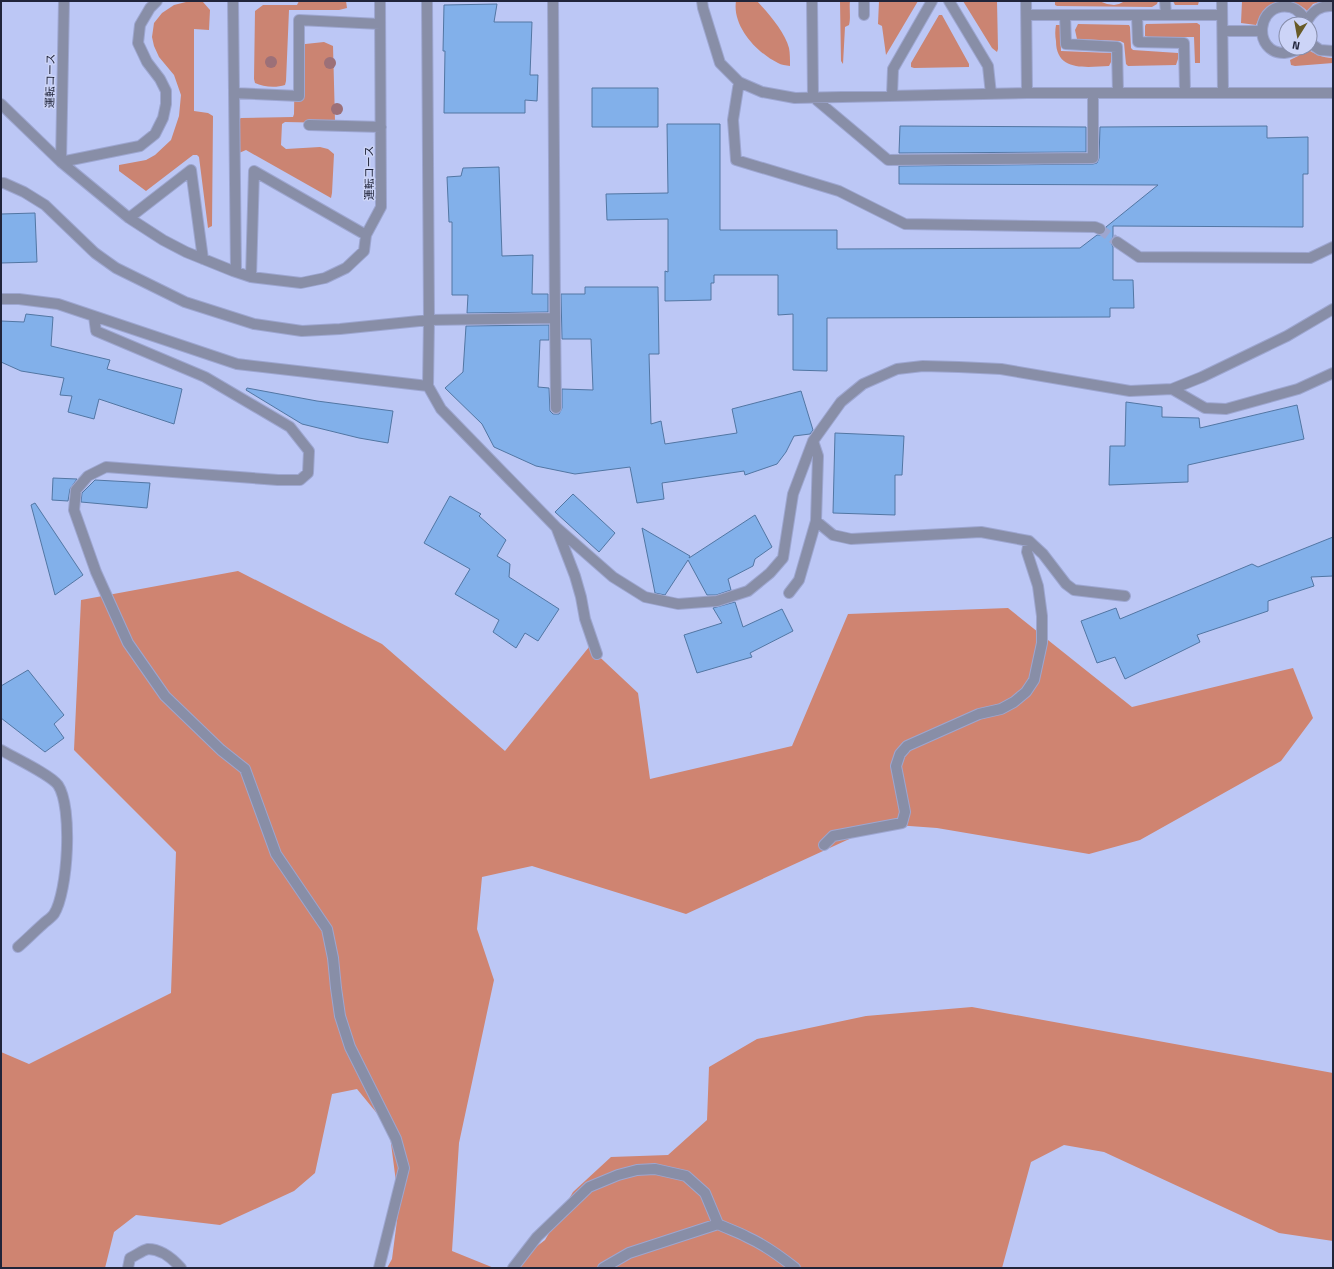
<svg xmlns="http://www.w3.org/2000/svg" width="1334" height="1269" font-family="'Titillium Web','Noto Sans JP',sans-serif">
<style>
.green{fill:#cb8472}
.forest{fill:#cf8471}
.building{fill:#82b0ea;stroke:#5276a3}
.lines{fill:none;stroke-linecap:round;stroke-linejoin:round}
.minor-tunnel{stroke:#9da6d0;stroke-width:10;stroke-dasharray:10 5;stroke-linecap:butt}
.minor-casing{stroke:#9da6d0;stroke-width:12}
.minor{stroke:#888ea7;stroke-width:10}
.tree{fill:#9c7078}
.labels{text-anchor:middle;stroke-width:3;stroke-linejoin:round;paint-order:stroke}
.street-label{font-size:11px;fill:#20243a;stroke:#ccd4f7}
</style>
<rect width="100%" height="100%" fill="#bcc7f5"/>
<path class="green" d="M 190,1 L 203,2 L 210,10 L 209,30 L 194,29 L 194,111 L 208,113 L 213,116 L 212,226 L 208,228 L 199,157 L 197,155 L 193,155 L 146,191 L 119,171 L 119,165 L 146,160 L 155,155 L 171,140 L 179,116 L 181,95 L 174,75 L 159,57 L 154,46 L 152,37 L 154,23 L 162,13 L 174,5 Z
M 299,1 L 346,1 L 347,8 L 339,10 L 289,10 L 286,81 L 285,85 C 276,88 263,87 255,83 L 254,79 L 255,11 L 263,5 L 297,5 Z
M 736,1 L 757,1 C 768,13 785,32 789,48 C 790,53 790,60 790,66 C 786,65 781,65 778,63 C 757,53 732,26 736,1 Z
M 840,1 L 850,1 C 849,8 851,18 849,25 L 845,27 L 843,64 L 841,61 Z
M 879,1 L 918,1 L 886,55 L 882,26 L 878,24 Z
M 963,1 L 997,1 L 998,49 L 997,52 L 992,48 Z
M 1055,1 L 1099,1 L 1107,4 L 1114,5 L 1119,4 L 1125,1 L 1158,1 L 1157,4 L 1152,7 L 1057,6 L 1055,5 Z
M 1173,1 L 1199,1 L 1198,5 L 1175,5 Z
M 1242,1 L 1322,1 L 1313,4 L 1307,11 C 1297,0 1277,0 1266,8 C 1261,12 1259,19 1256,25 L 1241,23 Z
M 939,15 L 942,15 L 969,64 L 969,67 L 914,68 L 911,67 L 911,63 Z
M 1197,23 L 1200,25 L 1200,63 L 1195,63 L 1194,37 L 1148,37 L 1145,36 L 1145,26 L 1146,24 Z
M 1078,24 L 1129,25 L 1130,27 L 1131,48 L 1133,50 L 1178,53 L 1178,59 L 1176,65 L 1128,66 L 1126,64 L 1124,43 L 1120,41 L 1077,39 L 1075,30 Z
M 1056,25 L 1060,25 L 1060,27 L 1061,51 L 1111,53 L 1111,62 L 1109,66 C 1086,67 1056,72 1056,41 C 1055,36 1055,30 1056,25 Z
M 324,42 L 333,46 L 335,121 L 334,123 L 285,122 L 282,124 L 281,145 L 286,149 L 320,147 L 328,149 L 334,154 L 332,193 L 331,198 L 246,150 L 239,153 L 238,120 L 241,118 L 293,117 L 294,114 L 295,48 L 296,45 Z
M 1306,49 C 1316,54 1322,58 1333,58 L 1333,63 L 1295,66 L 1291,65 L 1290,60 L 1298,56 Z"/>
<path class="forest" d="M 238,571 L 382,644 L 505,751 L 589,647 L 638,693 L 650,779 L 792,746 L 848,614 L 1008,608 L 1132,707 L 1293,668 L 1313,718 L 1281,761 L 1140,840 L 1089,854 L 937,828 L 882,824 L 686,914 L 532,866 L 482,877 L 477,929 L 494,980 L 459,1143 L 452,1251 L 494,1268 L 387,1268 L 392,1259 L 399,1205 L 389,1128 L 357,1089 L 332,1094 L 315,1173 L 294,1191 L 220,1225 L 136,1215 L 114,1232 L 105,1268 L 1,1268 L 1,1052 L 29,1064 L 171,993 L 176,852 L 74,750 L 81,600 Z
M 972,1007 L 1333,1073 L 1333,1241 L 1279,1233 L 1104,1152 L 1064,1145 L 1031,1162 L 1002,1268 L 509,1268 L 545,1240 L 573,1192 L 611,1157 L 668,1155 L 707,1120 L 709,1067 L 757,1039 L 866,1016 Z"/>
<path class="building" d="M 497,4 L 494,22 L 532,22 L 530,75 L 538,75 L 537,101 L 525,100 L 525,113 L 444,113 L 445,51 L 443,51 L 444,5 Z
M 592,88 L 658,88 L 658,127 L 592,127 Z
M 667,124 L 720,124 L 720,230 L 837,230 L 837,249 L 1080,248 L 1097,235 L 1101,235 L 1104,234 L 1106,231 L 1106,227 L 1158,185 L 899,184 L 899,166 L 1093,164 L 1097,163 L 1099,158 L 1100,127 L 1267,126 L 1267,138 L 1308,137 L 1308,174 L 1303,174 L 1303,227 L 1113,226 L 1113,237 L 1111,242 L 1113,247 L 1113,280 L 1133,280 L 1134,308 L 1110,308 L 1110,317 L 827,318 L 827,371 L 793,370 L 793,314 L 778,315 L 778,275 L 714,275 L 714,283 L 711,283 L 711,300 L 665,301 L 665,271 L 668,272 L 668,219 L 607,220 L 606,194 L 668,193 Z
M 900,126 L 1086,127 L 1086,152 L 899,153 Z
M 499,167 L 502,256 L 533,255 L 532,294 L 548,294 L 548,312 L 467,313 L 468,295 L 452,295 L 452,222 L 449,222 L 447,177 L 461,176 L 463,168 Z
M 35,213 L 37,262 L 1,263 L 1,214 Z
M 585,287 L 658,287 L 659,354 L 649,354 L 651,424 L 661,421 L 665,444 L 737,433 L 732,409 L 801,391 L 813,430 L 810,434 L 794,436 L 786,452 L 777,464 L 745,475 L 744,471 L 662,483 L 664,499 L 637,503 L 630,467 L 575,474 L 536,466 L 494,447 L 482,424 L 445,388 L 463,372 L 466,326 L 549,325 L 549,340 L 540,340 L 538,387 L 549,388 L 550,411 L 553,414 L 559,414 L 562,408 L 562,389 L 593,390 L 591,339 L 562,339 L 561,294 L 585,294 Z
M 26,314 L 53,317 L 51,346 L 110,360 L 107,369 L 182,389 L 174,424 L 99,399 L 94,419 L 68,412 L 72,396 L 60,395 L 64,378 L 21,371 L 1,362 L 1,321 L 24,322 Z
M 247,388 L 317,401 L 393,411 L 388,443 L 359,438 L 302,424 L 246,390 Z
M 1126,402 L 1162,407 L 1162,417 L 1199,418 L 1200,428 L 1297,405 L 1304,439 L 1188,465 L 1188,482 L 1109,485 L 1110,446 L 1125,446 Z
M 835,433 L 904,436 L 902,475 L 895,475 L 895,515 L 833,513 Z
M 53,478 L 77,479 L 70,489 L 68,501 L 52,500 Z
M 95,480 L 150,483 L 147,508 L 81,502 L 82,493 Z
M 573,494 L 615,533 L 599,552 L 555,512 Z
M 450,496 L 481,514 L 479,516 L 506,540 L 497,556 L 510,564 L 509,577 L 559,609 L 538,641 L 525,633 L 516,648 L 493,632 L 499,620 L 455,594 L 470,569 L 424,543 Z
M 35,503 L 83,575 L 55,595 L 31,505 Z
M 755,515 L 772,547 L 755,559 L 753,566 L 728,579 L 731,590 L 716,595 L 707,595 L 688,560 L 665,595 L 655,593 L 642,528 L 690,556 L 689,558 Z
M 1333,537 L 1333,576 L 1311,577 L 1314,586 L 1268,601 L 1268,611 L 1197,635 L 1200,642 L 1125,679 L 1115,657 L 1097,663 L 1081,621 L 1116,608 L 1120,619 L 1252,564 L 1258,567 Z
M 735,602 L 743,627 L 782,609 L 793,631 L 750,653 L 752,657 L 697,673 L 684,635 L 722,623 L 713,608 Z
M 28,670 L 64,715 L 54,724 L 64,738 L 45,752 L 1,718 L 1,686 Z"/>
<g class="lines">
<path class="minor-tunnel" d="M 1100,229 L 1117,242"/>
<defs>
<path id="minor" d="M 64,1 L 61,162 L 140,146 L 155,134 L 163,118 L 166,104 L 166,91 L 160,79 L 147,62 L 138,43 L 140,25 L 150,8 L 157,1
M 233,1 L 236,272
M 427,1 L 429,320 L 428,386 L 441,409 L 556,527 L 613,577 L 645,597 L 678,604 L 717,601 L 748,591 L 770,573 L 783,558 L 793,494 L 813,441 L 841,402 L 863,384 L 897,369 L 923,366 L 959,367 L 1001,369 L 1130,391 L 1172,389 L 1202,377 L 1287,336 L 1333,309
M 702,1 L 703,8 L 720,63 L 739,82 L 762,92 L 795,98 L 1027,93 L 1333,93
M 812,1 L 813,97 L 888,160 L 1093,158 L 1093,93
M 864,1 L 864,15
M 949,1 L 988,66 L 991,94
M 1026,1 L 1027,93
M 1165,1 L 1166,15
M 1222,1 L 1223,93
M 1027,15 L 1222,15
M 1065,15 L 1066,44 L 1117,47 L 1118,93
M 1137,15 L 1138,42 L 1184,43 L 1185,93
M 1306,23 C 1312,11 1320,5 1333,6
M 1223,31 L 1262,31
M 1310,43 L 1320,50 L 1333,51
M 1299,48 C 1295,52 1290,52 1284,53 C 1252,53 1256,1 1290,7 C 1298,9 1304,16 1306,24
M 739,82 L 733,120 L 736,160 L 839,191 L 905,224 L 1095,227 L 1100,229
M 234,93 L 299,96 L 299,20 L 380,24
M 892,95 L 893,69 L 932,1
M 1,104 L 61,162 L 129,218 L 163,240 L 186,252 L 233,271 L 251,277 L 301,283 L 325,278 L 346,268 L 364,251 L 366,235 L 381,207 L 380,1
M 309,125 L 381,127
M 1,183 L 4,183 L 24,192 L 45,205 L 95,253 L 116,268 L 185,302 L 254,324 L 302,331 L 340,329 L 429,320 L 555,318 L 553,1
M 129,218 L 191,170 L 203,259
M 1117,242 L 1139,257 L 1310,258 L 1333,247
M 251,277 L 254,171 L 366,235
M 1,299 L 19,299 L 58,304 L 237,364 L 428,386
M 94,317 L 96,331 L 205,377 L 290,427 L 309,451 L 308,473 L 300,480 L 278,480 L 106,467 L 88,476 L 76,490 L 74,510 L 96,572 L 128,643 L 165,696 L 221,750 L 245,769 L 276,854 L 327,929 L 333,958 L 336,988 L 340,1016 L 350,1047 L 396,1139 L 404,1168 L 379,1268
M 555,318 L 556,408
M 1172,389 L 1205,408 L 1226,409 L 1298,389 L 1333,373
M 813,441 L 818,456 L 816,521 L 833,535 L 851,539 L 981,532 L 1029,541 L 1043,554 L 1066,584 L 1074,590 L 1125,596
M 557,529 L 575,576 L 581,597 L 585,619 L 597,654
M 789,593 L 799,580 L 816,521
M 1,750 C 13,757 51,775 58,785 C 73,807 68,892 54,914 C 51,918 46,921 43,924 C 34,932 26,940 18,947
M 824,845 L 833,836 L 902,823 L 905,812 L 896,766 L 900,754 L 907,746 L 979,714 L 1001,709 L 1014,702 L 1026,692 L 1034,680 L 1042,643 L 1042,616 L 1038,586 L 1027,552 L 1029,541
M 718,1224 C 728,1229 738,1232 747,1237 C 765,1245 780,1256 795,1268
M 128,1268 L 130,1258 C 135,1256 143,1250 148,1249 C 161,1249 173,1259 181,1268
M 513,1268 L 537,1237 L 589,1187 L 618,1175 L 637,1170 L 655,1169 L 686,1176 L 705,1193 L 718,1224 L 629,1253 L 603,1268"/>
</defs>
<use href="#minor" class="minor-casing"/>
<use href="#minor" class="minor"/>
</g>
<g class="tree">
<circle cx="271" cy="62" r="6"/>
<circle cx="330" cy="63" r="6"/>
<circle cx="337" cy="109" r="6"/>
</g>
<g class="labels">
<g class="street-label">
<text transform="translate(50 81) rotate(-89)" y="4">運転コース</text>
<text transform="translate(369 173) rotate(-90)" y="4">運転コース</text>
</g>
</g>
<rect width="1334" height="1269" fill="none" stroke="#20243a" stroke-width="4"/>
<g transform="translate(1298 36) rotate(191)"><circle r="19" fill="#ccd4f7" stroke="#878eab"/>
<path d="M0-3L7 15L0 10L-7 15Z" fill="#685b28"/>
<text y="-6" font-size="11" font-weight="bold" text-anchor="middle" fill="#20243a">N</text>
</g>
</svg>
